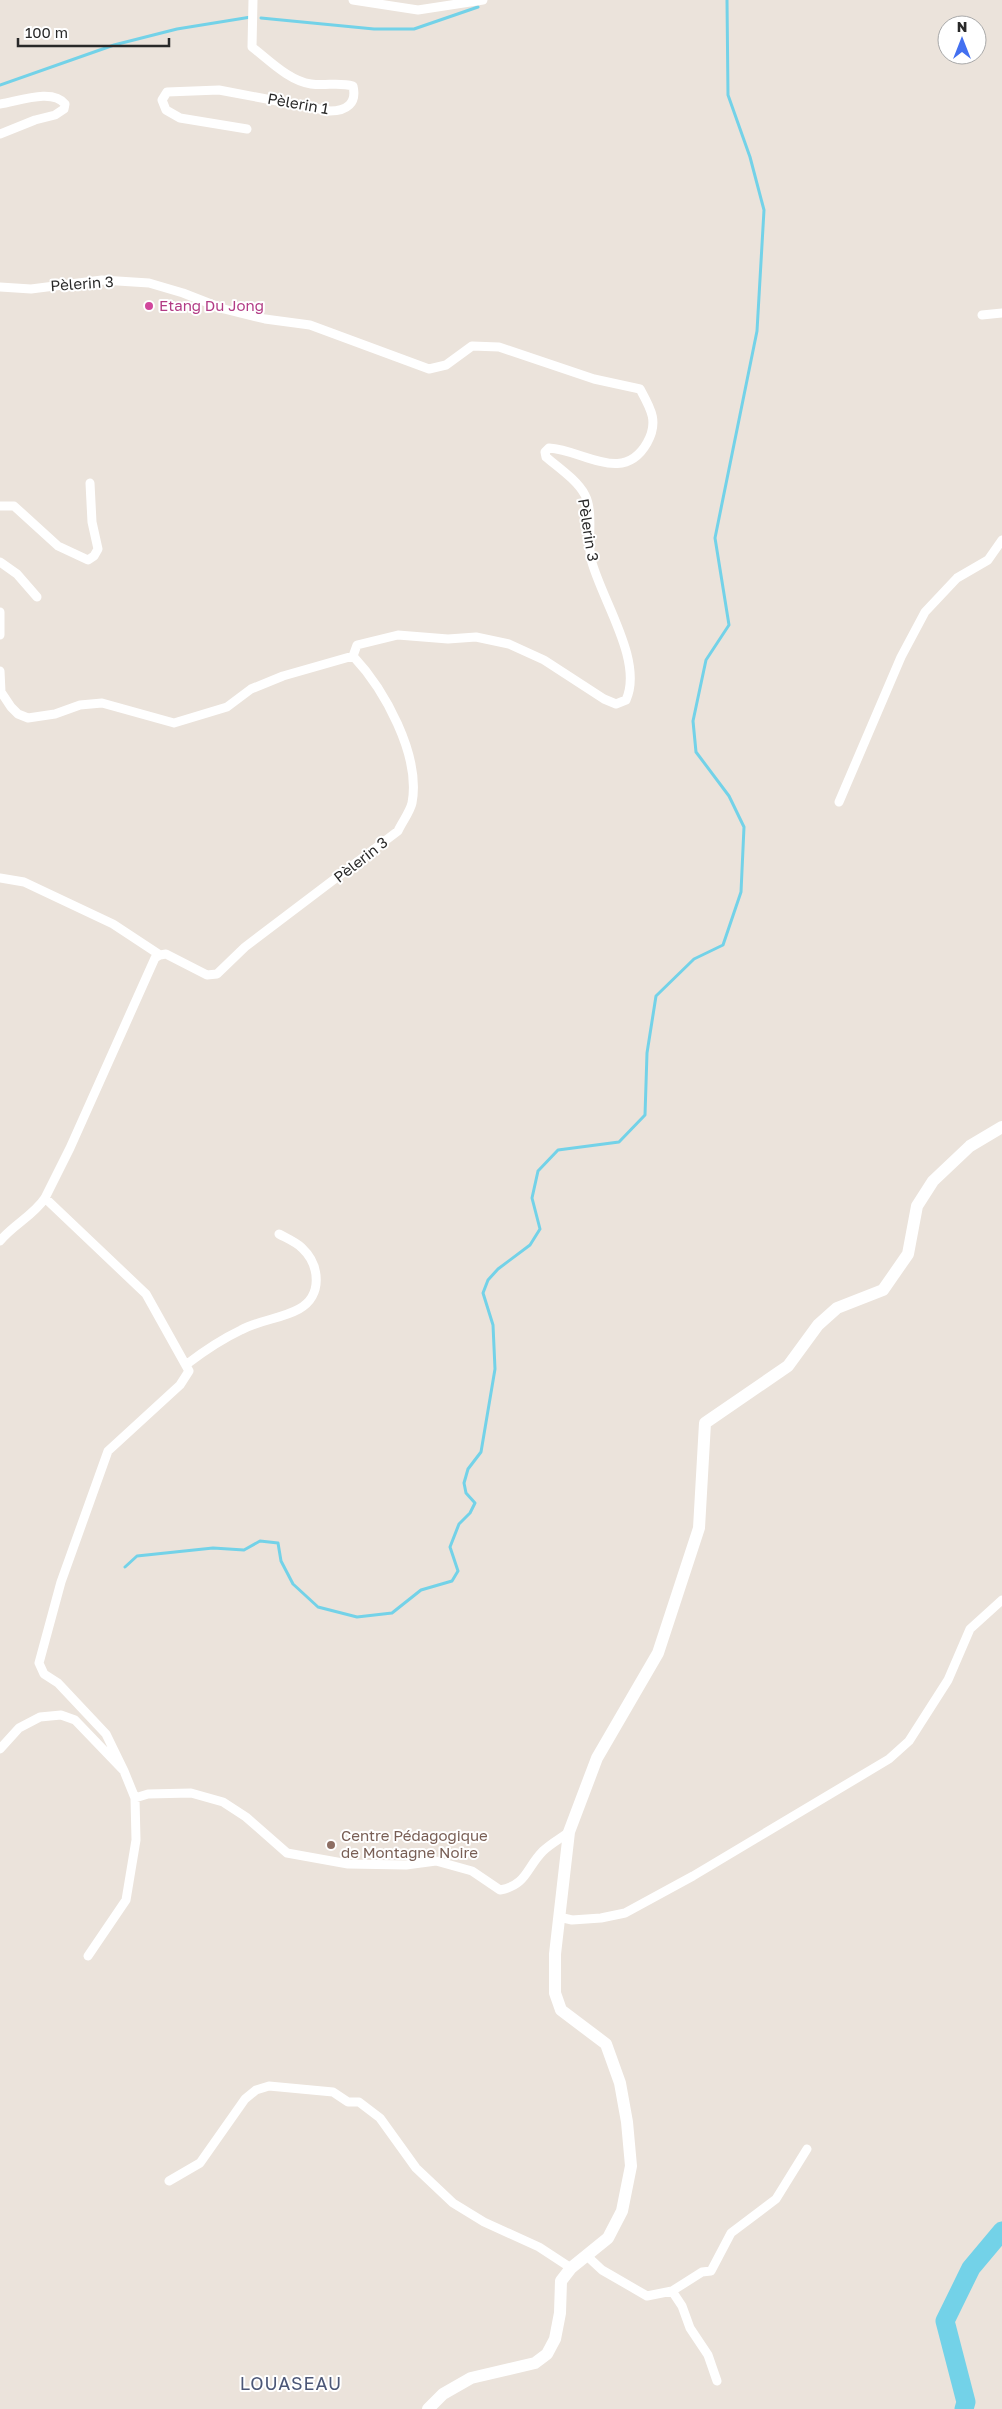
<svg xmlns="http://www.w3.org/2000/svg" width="1002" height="2409" font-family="'Golos Text',sans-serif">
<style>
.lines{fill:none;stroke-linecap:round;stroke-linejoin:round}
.stream{stroke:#73d2e8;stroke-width:3}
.river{stroke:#73d2e8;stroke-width:19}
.street{stroke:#fff;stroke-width:9}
.secondary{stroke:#fff;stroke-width:12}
.hotel-dot{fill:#d1479c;stroke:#fff;stroke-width:2}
.education-dot{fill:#8d6e63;stroke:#fff;stroke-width:2}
.labels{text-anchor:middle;stroke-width:4;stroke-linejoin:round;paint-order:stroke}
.street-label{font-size:15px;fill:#292929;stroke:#fff}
.hotel-label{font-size:15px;fill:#b23c85;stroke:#fff;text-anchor:start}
.education-label{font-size:15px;fill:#785e54;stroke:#fff;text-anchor:start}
.quarter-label{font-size:18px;letter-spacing:1px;fill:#4c5777;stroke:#fff}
</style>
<rect width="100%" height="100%" fill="#ebe3db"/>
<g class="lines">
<path class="stream" d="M 261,18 L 374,29 L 414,29 L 478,7
M 0,85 L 114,45 L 177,29 L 251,17
M 125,1567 L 137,1556 L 213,1548 L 244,1550 L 260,1541 L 278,1543 L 281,1561 L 293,1584 L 318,1607 L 357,1617 L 392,1613 L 421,1590 L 452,1581 L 458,1571 L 450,1547 L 459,1524 L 470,1513 L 475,1503 L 466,1493 L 464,1483 L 468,1469 L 481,1452 L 495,1369 L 493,1325 L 483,1293 L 488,1280 L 498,1269 L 530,1245 L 540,1229 L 532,1198 L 538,1171 L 558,1150 L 619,1142 L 645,1115 L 647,1053 L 656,996 L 694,959 L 723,945 L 741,892 L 744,827 L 729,796 L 696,752 L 693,721 L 706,660 L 729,625 L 715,538 L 757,331 L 764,210 L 750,157 L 728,95 L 727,0"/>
<path class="river" d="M 964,2409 L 966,2402 L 945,2321 L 971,2268 L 1002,2231"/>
<path class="street" d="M 353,0 L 418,10 L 483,0
M 0,104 C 19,101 53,88 65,104 L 64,109 L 55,115 L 35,120 L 0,134
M 247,129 L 180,118 L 166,110 L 162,100 L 167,92 L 219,90 L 330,111 C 347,111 357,103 353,86 C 339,82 326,86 311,84 C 289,81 269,60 252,47 L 253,0
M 0,287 L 31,289 L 102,280 L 149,283 L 183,293 L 224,309 L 265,319 L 310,325 L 429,369 L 446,365 L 472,346 L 499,347 L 594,379 L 640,389 C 651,409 659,422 647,443 C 623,485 584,450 549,448 L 545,452 L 546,457 C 559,468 577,480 585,495 C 594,512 587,541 591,559 C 601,599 644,661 626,700 L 616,704 L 604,699 L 544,660 L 509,644 L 476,637 L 448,639 L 398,635 L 357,645 L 353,656 C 384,689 421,755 412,803 C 410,812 402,822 398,831 L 245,947 L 217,974 L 207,975 L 166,954 L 160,955
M 982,315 L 1002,313
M 0,506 L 14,506 L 58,546 L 88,560 L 94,556 L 98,549 L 92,522 L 90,483
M 0,562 L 17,574 L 37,597
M 0,612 L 0,635
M 0,671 L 1,692 L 11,707 L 18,714 L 28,718 L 55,714 L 80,705 L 102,703 L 174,723 L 227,707 L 251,689 L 283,676 L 353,656
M 839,802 L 901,657 L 925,612 L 957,578 L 988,560 L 1002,540
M 0,878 L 24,882 L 113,924 L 160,955
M 45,1198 L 146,1294 L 189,1371 L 180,1385 L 108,1451 L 61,1582 L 39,1663 L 44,1674 L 58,1683 L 106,1734 L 124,1771
M 0,1241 C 13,1225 34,1215 45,1198 L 70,1148 L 155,958 L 160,955
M 187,1364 C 204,1351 222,1339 241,1330 C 259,1320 281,1319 299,1309 C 323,1296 320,1265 302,1248 C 296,1242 286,1238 279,1234
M 0,1749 L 19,1728 L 40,1717 L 61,1715 L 75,1720 L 124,1771 L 135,1798 L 148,1794 L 191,1793 L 223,1802 L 246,1817 L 287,1853 L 348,1864 L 406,1865 L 436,1861 L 472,1871 L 500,1890 C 527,1885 526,1868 543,1851 C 550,1844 561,1838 569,1832
M 559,1917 L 572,1920 L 601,1918 L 625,1913 L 693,1876 L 889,1759 L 909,1741 L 948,1680 L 970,1629 L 1002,1600
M 88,1956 L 126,1900 L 136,1840 L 135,1798
M 169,2181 L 200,2163 L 245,2099 L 256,2090 L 269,2086 L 333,2092 L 348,2102 L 359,2102 L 380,2118 L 416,2168 L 453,2203 L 484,2222 L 539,2247 L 571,2268
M 587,2256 L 602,2270 L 647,2296 L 672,2291 L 702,2272 L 711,2271 L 731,2233 L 776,2199 L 807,2149
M 672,2291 L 682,2306 L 690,2328 L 708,2355 L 717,2381"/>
<path class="secondary" d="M 428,2409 L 443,2394 L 471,2378 L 535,2363 L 547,2354 L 555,2339 L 560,2313 L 561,2281 L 571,2268 L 608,2238 L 622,2211 L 631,2166 L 627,2122 L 620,2083 L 606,2044 L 561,2010 L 555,1993 L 555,1954 L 569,1832 L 597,1758 L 658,1653 L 699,1528 L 705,1423 L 788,1366 L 818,1325 L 837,1308 L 883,1290 L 908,1254 L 917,1206 L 933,1181 L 970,1146 L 1002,1127"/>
</g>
<circle class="hotel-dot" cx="149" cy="306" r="5"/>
<circle class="education-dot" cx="331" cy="1845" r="5"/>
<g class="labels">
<g class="street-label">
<text transform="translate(298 104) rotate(10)" y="5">Pèlerin 1</text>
<text transform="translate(82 284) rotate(-4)" y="5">Pèlerin 3</text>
<text transform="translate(588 530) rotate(81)" y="5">Pèlerin 3</text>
<text transform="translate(361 860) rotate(-38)" y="5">Pèlerin 3</text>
</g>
<g class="hotel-label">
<text x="159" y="311">Etang Du Jong</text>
</g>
<g class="education-label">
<text x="341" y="1841">Centre Pédagogique<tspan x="341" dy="17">de Montagne Noire</tspan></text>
</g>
<g class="quarter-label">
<text x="291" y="2390">LOUASEAU</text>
</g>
</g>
<g transform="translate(962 40)"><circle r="24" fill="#ffffff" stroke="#a9a9a9"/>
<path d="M0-4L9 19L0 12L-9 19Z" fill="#4370f0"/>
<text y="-8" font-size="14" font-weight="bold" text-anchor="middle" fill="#292929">N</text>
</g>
<path d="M18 38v8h151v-8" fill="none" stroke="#292929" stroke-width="2.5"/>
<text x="25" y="38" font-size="15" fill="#292929" stroke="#ffffff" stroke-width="4" paint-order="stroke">100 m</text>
</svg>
